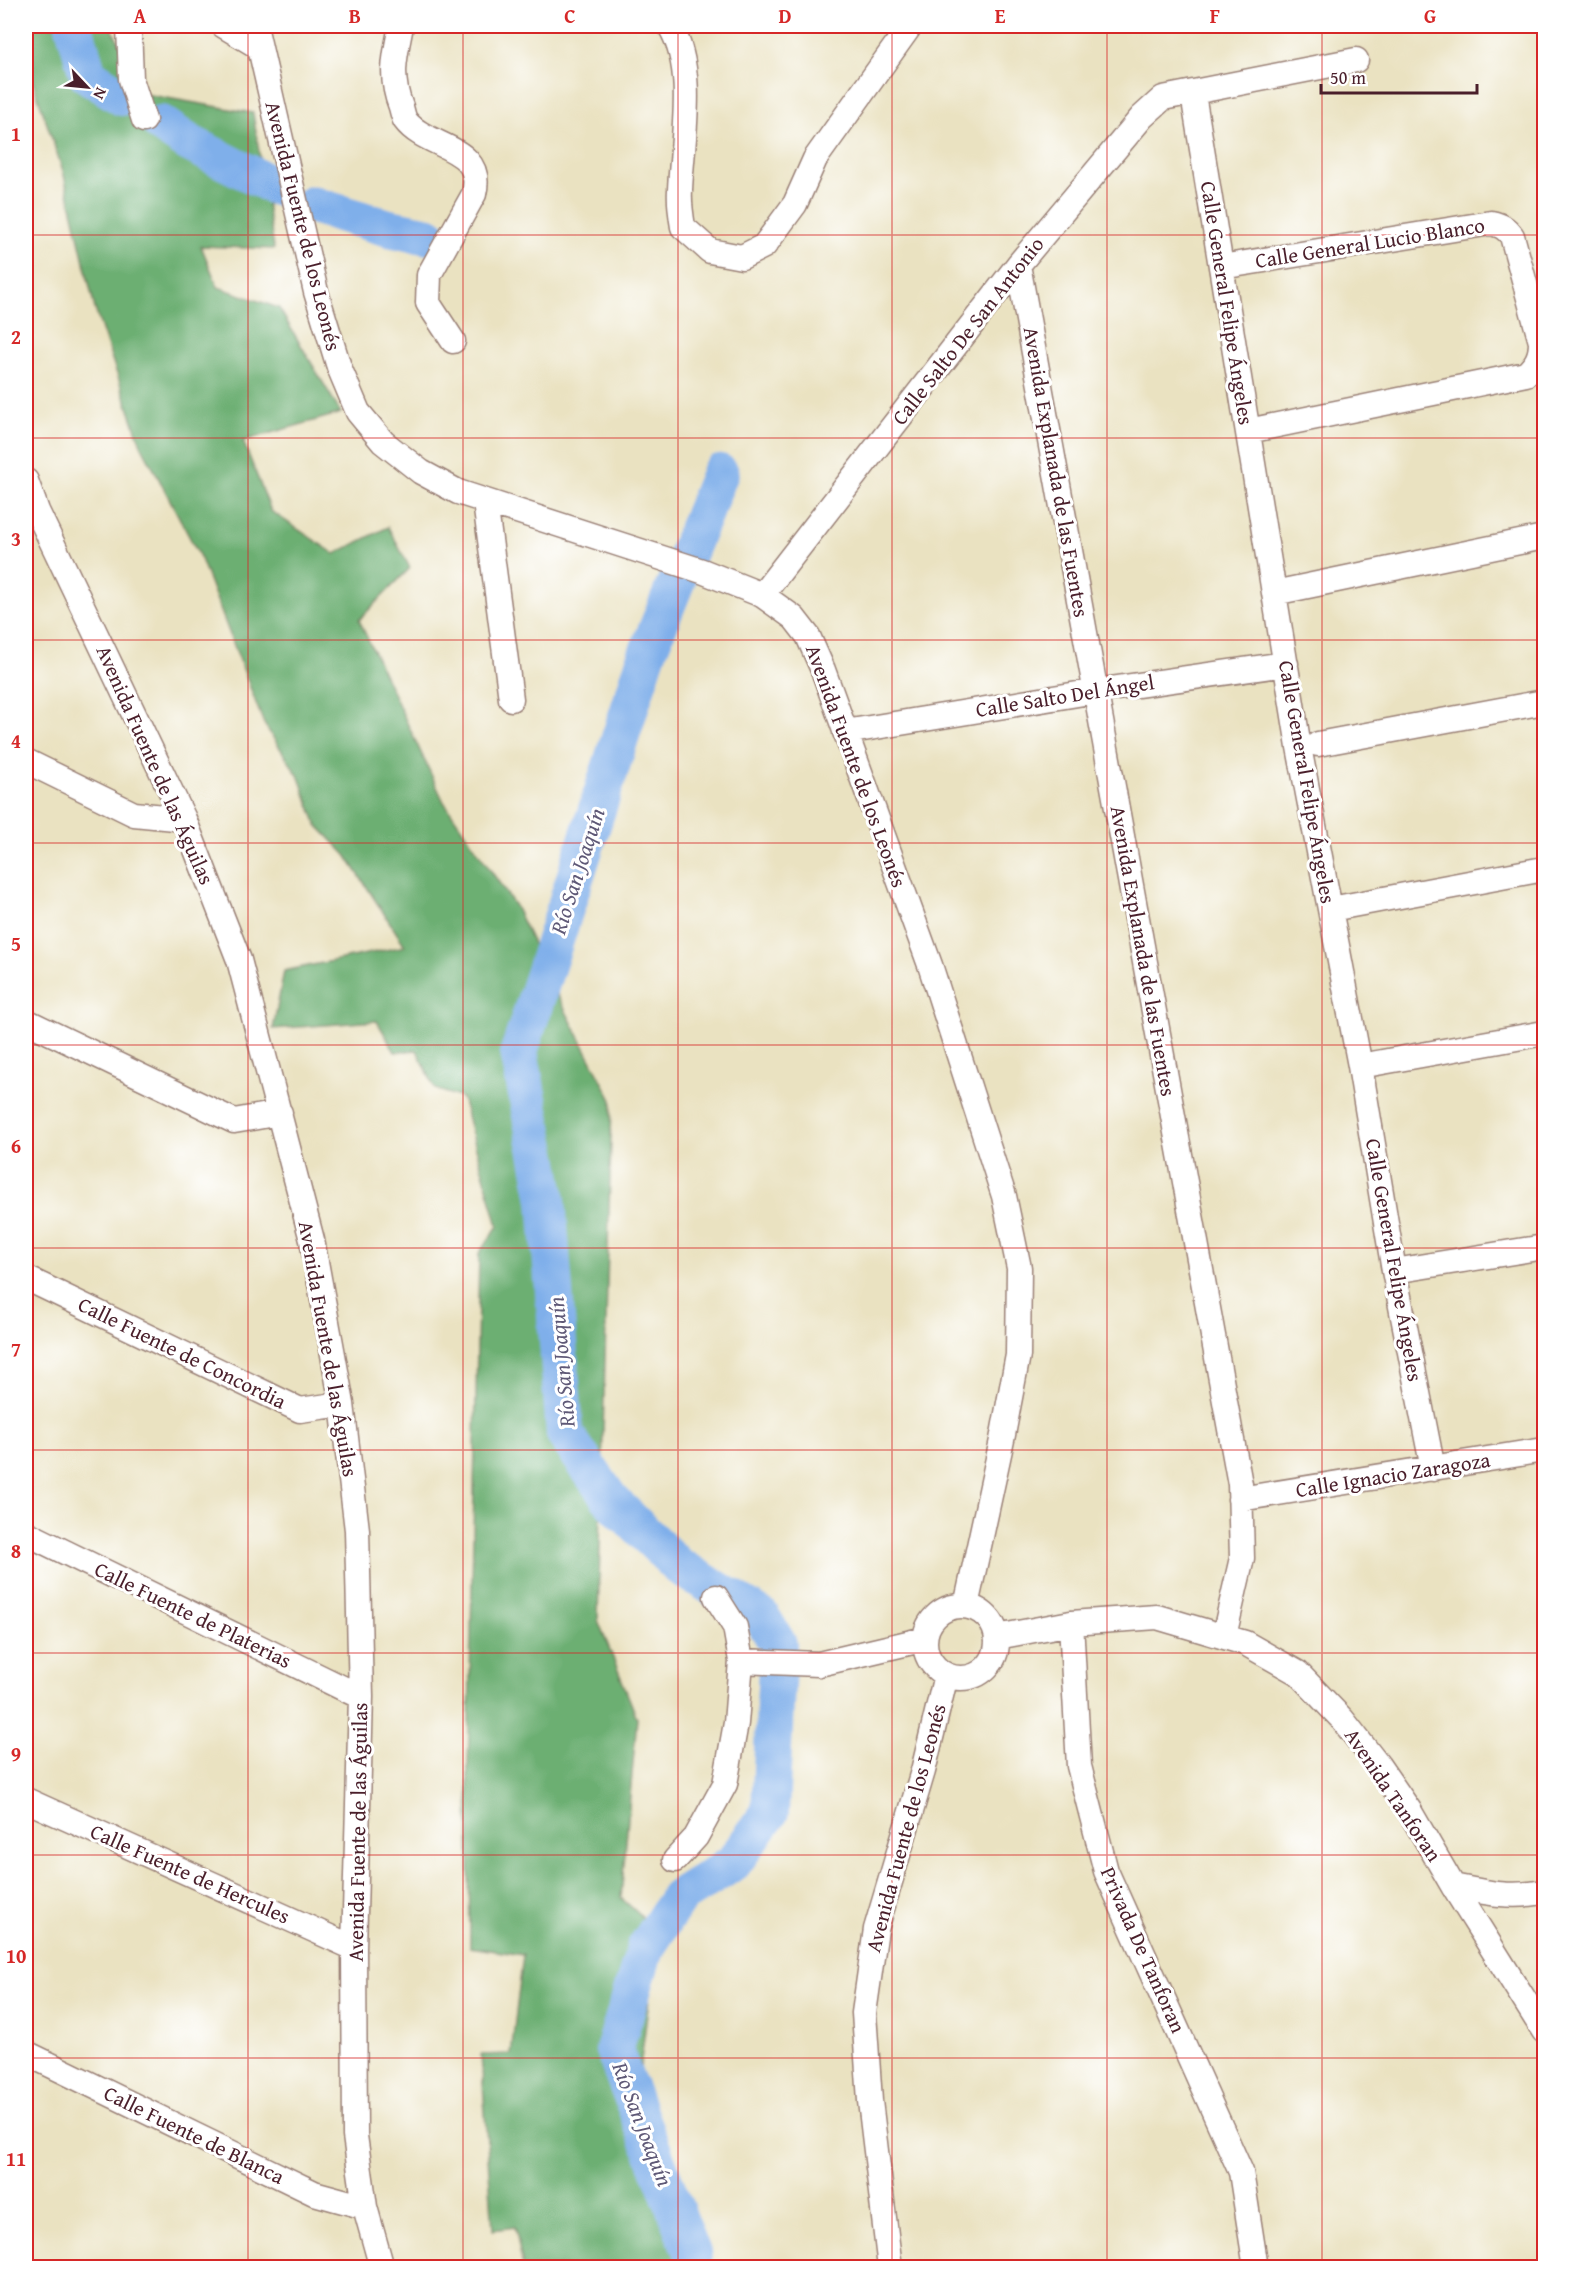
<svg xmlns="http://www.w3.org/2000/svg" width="1570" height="2293" font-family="'Gentium Book Plus',serif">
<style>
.forest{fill:#6caf72;stroke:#5b674e;stroke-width:1.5}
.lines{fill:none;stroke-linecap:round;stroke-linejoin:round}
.river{stroke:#7fafea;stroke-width:38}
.minor-casing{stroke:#9a8076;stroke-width:27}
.minor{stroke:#fff;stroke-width:24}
.grid{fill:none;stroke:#d62828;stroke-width:1.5;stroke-opacity:0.55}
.labels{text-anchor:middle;stroke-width:6;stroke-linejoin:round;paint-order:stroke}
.street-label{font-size:21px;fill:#4a1f2b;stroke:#fff}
.water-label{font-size:22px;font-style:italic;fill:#5f5977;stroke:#fff}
.neatline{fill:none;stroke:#d62828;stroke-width:2}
.grid-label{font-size:20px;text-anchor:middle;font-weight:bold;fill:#d62828}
</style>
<rect width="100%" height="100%" fill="#fff"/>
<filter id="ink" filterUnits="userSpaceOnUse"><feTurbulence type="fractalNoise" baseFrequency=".0167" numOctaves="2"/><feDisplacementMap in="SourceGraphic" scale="12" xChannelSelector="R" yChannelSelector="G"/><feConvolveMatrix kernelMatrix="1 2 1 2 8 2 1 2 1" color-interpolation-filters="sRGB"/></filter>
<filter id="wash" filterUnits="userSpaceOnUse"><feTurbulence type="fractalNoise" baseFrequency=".008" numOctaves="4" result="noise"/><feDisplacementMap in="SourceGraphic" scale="24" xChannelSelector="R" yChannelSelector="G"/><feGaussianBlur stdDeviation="1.35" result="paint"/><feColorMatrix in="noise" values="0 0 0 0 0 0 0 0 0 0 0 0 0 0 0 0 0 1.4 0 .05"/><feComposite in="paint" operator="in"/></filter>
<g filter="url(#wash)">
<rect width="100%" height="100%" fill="#eae2c1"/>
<path class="forest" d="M 26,26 L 111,26 L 144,94 L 253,113 L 274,249 L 201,246 L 218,287 L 279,308 L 341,413 L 243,441 L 271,511 L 335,554 L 388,527 L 410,568 L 359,620 L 444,802 L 515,906 L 558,996 L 612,1100 L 598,1620 L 637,1718 L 621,1898 L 658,1931 L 636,2098 L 698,2255 L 699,2267 L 523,2267 L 515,2227 L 493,2230 L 481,2055 L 511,2054 L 523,1955 L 470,1947 L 468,1771 L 479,1253 L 498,1226 L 462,1098 L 435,1089 L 417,1050 L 395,1052 L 377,1021 L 273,1029 L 284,971 L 405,946 L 346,855 L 317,825 L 298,775 L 264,724 L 201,559 L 141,445 L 95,309 L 63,171 L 26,62 Z"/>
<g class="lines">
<path class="river" d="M 74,26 L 88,75 L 122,97
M 161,124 L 189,143 L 276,187
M 312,205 L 389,228 L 429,236
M 694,2268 L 692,2253 L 614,2050 L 645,1949 L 679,1897 L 733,1863 L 770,1812 L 778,1644 L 761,1616 L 678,1566 L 610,1499 L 565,1434 L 547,1200 L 519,1052 L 647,654 L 720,473"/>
</g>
</g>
<g filter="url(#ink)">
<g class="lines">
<defs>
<path id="minor" d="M 129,26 L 131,79 L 144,120
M 224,26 L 259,47
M 255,26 L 316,292 L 339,367 L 358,412 L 383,442 L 421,472 L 458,492 L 702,571 L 762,595 L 794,618 L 808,636 L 823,670 L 930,965 L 1004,1196 L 1019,1268 L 1018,1355 L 1002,1440 L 966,1606
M 401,26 C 395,56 389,76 401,107 C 402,110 403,116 405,120 C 426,149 486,145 474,194 L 429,275 L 428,303 L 453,341
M 670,26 C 697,71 682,139 680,190 C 679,202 681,215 683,227 L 710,251 L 742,257 L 764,246 L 795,204 L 815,159 L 910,26
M 1193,94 L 1299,747 L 1360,1066 L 1394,1271 L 1433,1469
M 1018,265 L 1240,1484 L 1242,1558 L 1224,1636
M 1221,267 L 1491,223 C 1501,225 1506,228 1512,236 L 1541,342 C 1541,357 1536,364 1526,374 L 1248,431
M 26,481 L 37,511 L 184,819 L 239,960 L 312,1240 L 342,1404 L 357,1530 L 361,1697 L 354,1948 L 355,2136 L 365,2207 L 382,2268
M 485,502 L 511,699
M 1274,593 L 1544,537
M 762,595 L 1018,265 L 1142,117 L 1163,98 L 1356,60
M 845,732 L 1096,691 L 1286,664
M 1318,744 L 1544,702
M 26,761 L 134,814 L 184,819
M 1331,909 L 1544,869
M 26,1021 L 234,1121 L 280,1113
M 1360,1066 L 1544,1033
M 1394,1271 L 1544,1247
M 26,1278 L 300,1410 L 342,1404
M 1240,1499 L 1544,1450
M 26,1533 L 361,1697
M925 1642a36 36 0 1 1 72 0a36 36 0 1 1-72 0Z
M 1071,1623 L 1079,1766 L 1106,1871 L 1241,2172 L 1256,2268
M 997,1637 L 1071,1623 L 1157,1617 L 1245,1643 L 1298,1673 L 1342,1719 L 1378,1765 L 1409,1810 L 1453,1886 L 1544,2031
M 741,1661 L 819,1664 L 925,1639
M 26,1800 L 354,1948
M 675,1860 L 696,1837 L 725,1784 L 736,1723 L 741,1661 L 735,1627 L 716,1597
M 1453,1886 C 1488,1893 1509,1898 1544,1892
M 26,2053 L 314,2193 L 365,2207
M 890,2268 L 870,2101 L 864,2013 L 876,1929 L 923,1771 L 946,1675"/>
</defs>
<use href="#minor" class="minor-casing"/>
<use href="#minor" class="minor"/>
</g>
</g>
<path class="grid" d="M 248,26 L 248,2268M 463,26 L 463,2268M 678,26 L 678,2268M 892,26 L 892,2268M 1107,26 L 1107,2268M 1322,26 L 1322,2268M 26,235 L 1544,235M 26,438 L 1544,438M 26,640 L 1544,640M 26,843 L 1544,843M 26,1045 L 1544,1045M 26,1248 L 1544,1248M 26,1450 L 1544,1450M 26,1653 L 1544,1653M 26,1855 L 1544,1855M 26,2058 L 1544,2058"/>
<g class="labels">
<g class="street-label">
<text transform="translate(303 226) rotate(76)" y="7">Avenida Fuente de los Leonés</text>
<text transform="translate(1370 243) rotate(-9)" y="7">Calle General Lucio Blanco</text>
<text transform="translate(1227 303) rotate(81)" y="7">Calle General Felipe Ángeles</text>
<text transform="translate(968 331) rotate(-52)" y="7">Calle Salto De San Antonio</text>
<text transform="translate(1056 472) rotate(80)" y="7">Avenida Explanada de las Fuentes</text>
<text transform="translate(1065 696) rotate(-9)" y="7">Calle Salto Del Ángel</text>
<text transform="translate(155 765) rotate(66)" y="7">Avenida Fuente de las Águilas</text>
<text transform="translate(856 766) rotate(70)" y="7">Avenida Fuente de los Leonés</text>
<text transform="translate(1307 782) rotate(80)" y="7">Calle General Felipe Ángeles</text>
<text transform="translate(1143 951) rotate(80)" y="7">Avenida Explanada de las Fuentes</text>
<text transform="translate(1394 1260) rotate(80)" y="7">Calle General Felipe Ángeles</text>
<text transform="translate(328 1349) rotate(80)" y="7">Avenida Fuente de las Águilas</text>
<text transform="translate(182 1353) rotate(26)" y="7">Calle Fuente de Concordia</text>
<text transform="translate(1393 1475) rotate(-9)" y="7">Calle Ignacio Zaragoza</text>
<text transform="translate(193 1615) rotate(26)" y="7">Calle Fuente de Platerias</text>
<text transform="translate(1393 1795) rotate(56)" y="7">Avenida Tanforan</text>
<text transform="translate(906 1828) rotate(-75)" y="7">Avenida Fuente de los Leonés</text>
<text transform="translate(358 1832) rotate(-89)" y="7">Avenida Fuente de las Águilas</text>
<text transform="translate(190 1874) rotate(24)" y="7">Calle Fuente de Hercules</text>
<text transform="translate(1143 1950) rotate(66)" y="7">Privada De Tanforan</text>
<text transform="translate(194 2135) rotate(26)" y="7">Calle Fuente de Blanca</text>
</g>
<g class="water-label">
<text transform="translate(577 871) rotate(-72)" y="8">Río San Joaquín</text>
<text transform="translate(561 1362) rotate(-95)" y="8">Río San Joaquín</text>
<text transform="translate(643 2124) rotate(69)" y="8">Río San Joaquín</text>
</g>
</g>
<rect width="1570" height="2293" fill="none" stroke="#fff" stroke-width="66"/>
<g transform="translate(87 87) rotate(116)" stroke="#ffffff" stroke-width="4.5" paint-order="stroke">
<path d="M0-4.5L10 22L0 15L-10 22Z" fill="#4a1f2b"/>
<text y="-9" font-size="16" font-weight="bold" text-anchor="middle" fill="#4a1f2b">N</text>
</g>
<path d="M1321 84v9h156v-9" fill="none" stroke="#4a1f2b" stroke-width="3"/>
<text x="1330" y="84" font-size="18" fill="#4a1f2b" stroke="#ffffff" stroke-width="4.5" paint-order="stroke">50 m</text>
<rect x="33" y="33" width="1504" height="2227" class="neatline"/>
<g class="grid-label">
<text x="140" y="23">A</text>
<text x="355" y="23">B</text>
<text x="570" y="23">C</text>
<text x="785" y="23">D</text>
<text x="1000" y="23">E</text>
<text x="1215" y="23">F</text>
<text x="1430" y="23">G</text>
<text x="16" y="141">1</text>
<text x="16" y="344">2</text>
<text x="16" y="546">3</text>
<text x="16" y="748">4</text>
<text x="16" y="951">5</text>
<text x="16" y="1153">6</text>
<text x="16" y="1356">7</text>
<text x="16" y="1558">8</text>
<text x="16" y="1761">9</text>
<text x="16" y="1963">10</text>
<text x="16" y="2166">11</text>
</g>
</svg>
